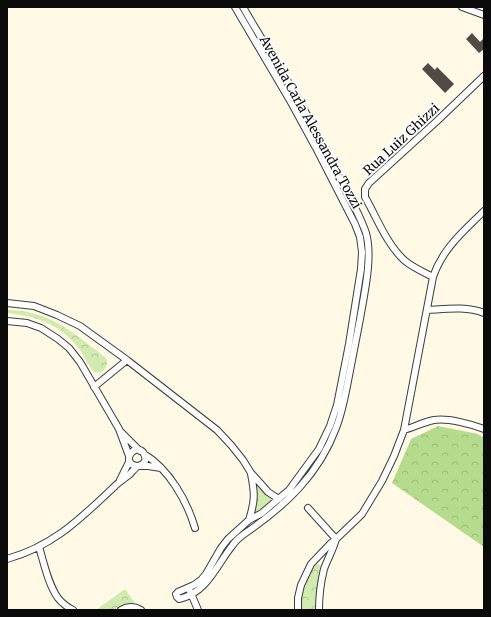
<svg xmlns="http://www.w3.org/2000/svg" width="491" height="617" font-family="Merriweather,serif">
<style>
.forest{fill:url(#forest-crowns)}
.park{fill:url(#park-crowns)}
.building{fill:#534a45}
.lines{fill:none;stroke-linecap:round;stroke-linejoin:round}
.minor-casing{stroke:#3d3d3d;stroke-width:8}
.minor{stroke:#fff;stroke-width:6}
.labels{text-anchor:middle;stroke-width:4;stroke-linejoin:round;paint-order:stroke}
.street-label{font-size:13px;fill:#0a0a0a;stroke:#fff}
</style>
<defs>
<pattern id="forest-crowns" width="20" height="18" patternUnits="userSpaceOnUse"><rect width="20" height="18" fill="#b5dc8d"/><path d="M2 6a3 3 0 1 1 6 0M12 15a3 3 0 1 1 6 0" fill="none" stroke="#9abb78"/></pattern>
<pattern id="park-crowns" width="20" height="18" patternUnits="userSpaceOnUse"><rect width="20" height="18" fill="#d1eaaf"/><path d="M2 6a3 3 0 1 1 6 0M12 15a3 3 0 1 1 6 0" fill="none" stroke="#b2c795"/></pattern>
</defs>
<rect width="100%" height="100%" fill="#fff9e6"/>
<path class="forest" d="M 438,426 L 478,434 L 484,438 L 484,547 L 392,483 L 411,439 Z"/>
<path class="park" d="M 7,310 C 49,310 75,334 106,358 C 110,366 102,376 93,371 C 91,369 83,355 80,350 C 61,325 38,316 7,313 Z
M 258,486 L 264,493 L 273,499 L 265,506 L 254,513 L 253,512 L 257,499 L 256,487 Z
M 317,564 L 322,566 L 316,610 L 301,610 C 301,593 305,579 315,565 Z
M 125,589 L 135,603 L 125,605 L 114,610 L 96,610 Z"/>
<path class="building" d="M 472,33 L 480,42 L 484,38 L 484,49 L 479,53 L 466,39 Z
M 428,63 L 435,70 L 437,67 L 454,84 L 445,93 L 422,69 Z"/>
<g class="lines">
<defs>
<path id="minor" d="M 235,7 L 292,104 L 316,148 L 355,224 L 360,237 L 362,252 L 361,269 L 349,344 L 337,405 L 330,426 L 319,449 L 289,490 L 262,513 L 249,520 L 228,539 L 221,548 L 206,574 L 201,580 L 194,585 L 178,592 L 176,594 L 177,597 L 179,599 C 207,593 216,566 232,546 C 236,540 241,536 247,532 C 286,505 319,474 336,428 C 342,413 345,397 348,381 C 352,360 356,340 360,319 C 364,295 373,257 366,233 C 358,210 345,189 334,167 C 323,146 312,124 300,102 C 282,70 261,39 243,7
M 462,7 L 484,15
M 433,277 C 423,272 412,267 404,260 C 386,243 377,218 365,197 L 365,189 L 369,183 L 437,121 L 484,76
M 7,303 L 34,306 L 57,315 L 80,326 L 127,360 L 217,430 L 231,445 L 243,460 L 251,473 L 261,484 L 268,492 L 279,499
M 427,310 C 446,309 466,306 484,313
M 7,321 L 27,323 L 41,328 L 58,339 L 69,348 L 80,362 L 119,429 L 129,456
M 94,387 L 127,360
M 404,430 C 414,427 424,422 434,420 C 448,418 471,424 484,429
M 120,431 L 140,451
M 144,454 C 169,469 187,501 195,528
M 140,466 L 148,466 L 161,468
M 120,480 L 129,462
M 308,508 L 336,539
M 249,520 C 255,501 255,494 251,474
M 39,547 C 44,563 48,584 58,598 C 62,603 67,607 73,610
M 7,559 C 54,546 81,518 115,486 C 119,482 124,479 129,475 C 132,472 135,468 138,466 C 141,465 143,465 145,461 C 146,458 145,455 143,452 C 133,442 120,465 138,466
M 190,591 L 198,610
M 121,610 C 128,606 134,606 141,610
M 298,610 L 298,598 L 301,585 L 311,564 L 331,543 L 336,539 L 362,514 L 382,481 L 394,456 L 404,430 L 433,277 C 443,248 463,232 484,211
M 319,610 C 319,597 321,581 324,569 C 328,558 333,550 336,539"/>
</defs>
<use href="#minor" class="minor-casing"/>
<use href="#minor" class="minor"/>
</g>
<g class="labels">
<g class="street-label">
<text transform="translate(311 122) rotate(61)" y="5">Avenida Carla Alessandra Tozzi</text>
<text transform="translate(401 139) rotate(-43)" y="5">Rua Luiz Ghizzi</text>
</g>
</g>
<rect width="491" height="617" fill="none" stroke="#0a0a0a" stroke-width="16"/>
</svg>
